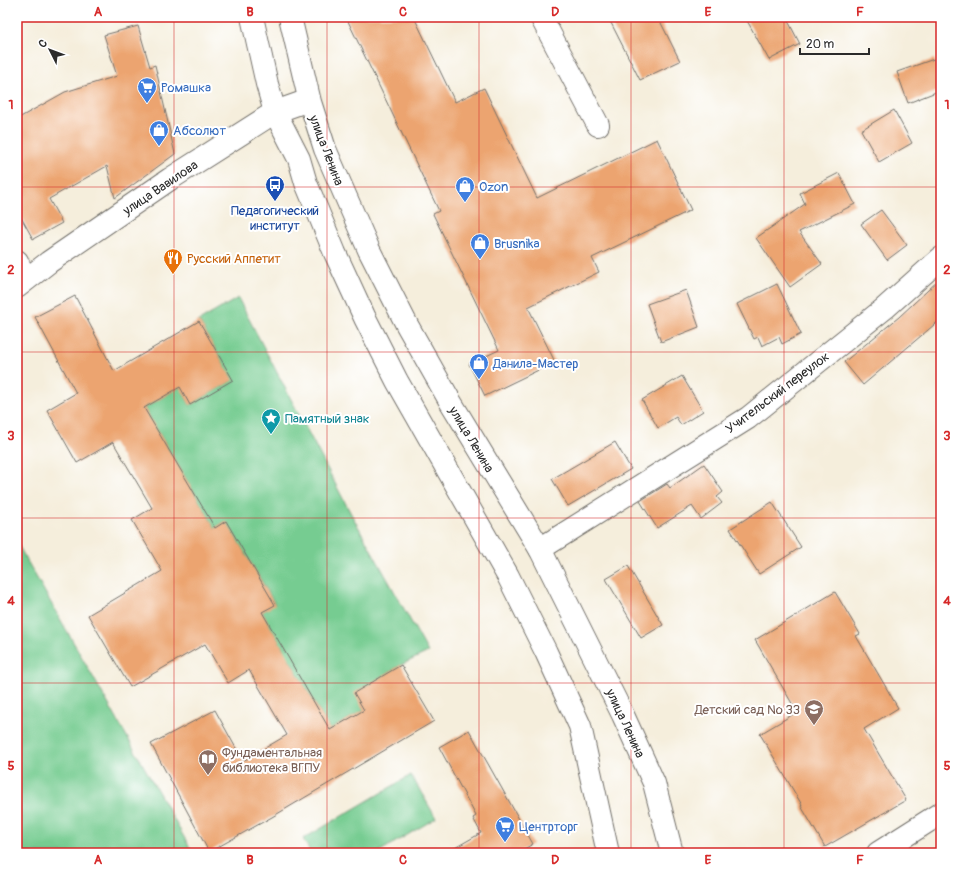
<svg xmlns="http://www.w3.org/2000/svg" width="958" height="870" font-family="Pangolin,sans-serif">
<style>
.green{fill:#76cc91;stroke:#507c5e}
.building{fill:#eca470}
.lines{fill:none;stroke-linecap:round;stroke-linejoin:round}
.minor-casing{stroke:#726f69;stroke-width:24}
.major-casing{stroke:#726f69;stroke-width:24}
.minor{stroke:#fff;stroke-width:22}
.major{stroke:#fff;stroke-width:22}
.grid{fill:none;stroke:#d62828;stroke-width:1;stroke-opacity:0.55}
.labels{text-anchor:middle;stroke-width:4;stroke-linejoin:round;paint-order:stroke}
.shop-label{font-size:13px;fill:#366cbe;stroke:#fff;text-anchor:start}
.street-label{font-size:13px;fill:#2b2b2b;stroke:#fff}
.transit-label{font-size:13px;fill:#164399;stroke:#fff}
.food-label{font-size:13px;fill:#c56008;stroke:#fff;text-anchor:start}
.culture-label{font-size:13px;fill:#0d838f;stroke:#fff;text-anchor:start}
.education-label{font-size:13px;fill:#785e54;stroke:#fff;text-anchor:end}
.neatline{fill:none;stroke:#d62828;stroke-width:1.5}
.grid-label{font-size:13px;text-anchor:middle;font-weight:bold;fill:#d62828}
</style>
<rect width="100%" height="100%" fill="#fff"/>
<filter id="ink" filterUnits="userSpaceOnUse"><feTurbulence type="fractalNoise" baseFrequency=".025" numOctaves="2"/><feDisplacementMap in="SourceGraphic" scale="8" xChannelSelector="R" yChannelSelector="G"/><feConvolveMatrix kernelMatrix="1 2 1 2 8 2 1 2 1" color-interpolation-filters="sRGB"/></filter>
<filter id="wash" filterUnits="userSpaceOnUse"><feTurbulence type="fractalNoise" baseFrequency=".012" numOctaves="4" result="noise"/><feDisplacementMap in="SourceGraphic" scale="16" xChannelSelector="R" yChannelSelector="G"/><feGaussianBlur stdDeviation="0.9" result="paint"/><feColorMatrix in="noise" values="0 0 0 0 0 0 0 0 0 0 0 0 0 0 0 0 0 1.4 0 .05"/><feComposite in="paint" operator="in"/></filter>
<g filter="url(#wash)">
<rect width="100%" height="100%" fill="#f5eedc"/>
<path class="green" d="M 238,298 L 349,510 L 428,652 L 401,665 L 355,693 L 364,710 L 330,730 L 262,612 L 275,604 L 226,521 L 215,528 L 144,408 L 180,387 L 190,405 L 233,380 L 199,321 Z
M 17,543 L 193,853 L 17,853 Z
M 411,775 L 436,818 L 377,853 L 311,853 L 303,839 Z"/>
<g id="blocks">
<path class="building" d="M 346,17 L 414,17 L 455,102 L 484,88 L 537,198 L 657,139 L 691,210 L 592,258 L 599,272 L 528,307 L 555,362 L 485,396 L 469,364 L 499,350 L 433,214 L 439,211 Z
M 608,17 L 658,17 L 680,61 L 640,80 Z
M 745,17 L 786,17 L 800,44 L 769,60 Z
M 138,26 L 150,67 L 155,65 L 175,154 L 115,198 L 107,166 L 49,199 L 62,223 L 33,239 L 17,210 L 17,119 L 65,92 L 117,76 L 104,35 Z
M 934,59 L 941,78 L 941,90 L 908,103 L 897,72 Z
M 894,110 L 912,143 L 879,162 L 861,130 Z
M 839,173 L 855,204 L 799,232 L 822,264 L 790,287 L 756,238 L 805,204 L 800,193 Z
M 881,210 L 907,245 L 887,260 L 861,224 Z
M 941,278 L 941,319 L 863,385 L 844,362 L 899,317 Z
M 777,284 L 801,334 L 782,344 L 779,337 L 762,346 L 758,337 L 754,339 L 737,304 Z
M 686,290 L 699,327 L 661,342 L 647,304 Z
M 75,296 L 114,371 L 199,321 L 233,380 L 190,405 L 180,387 L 144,408 L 215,528 L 226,521 L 275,605 L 262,612 L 330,730 L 364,710 L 354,693 L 401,665 L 434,721 L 272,817 L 209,852 L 151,744 L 215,710 L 243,761 L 287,735 L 249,670 L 228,683 L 205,644 L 130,687 L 88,615 L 162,571 L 132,520 L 152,508 L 113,442 L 77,463 L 47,410 L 76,393 L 35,317 Z
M 682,376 L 703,411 L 681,425 L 676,417 L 658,428 L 642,400 Z
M 615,442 L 631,469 L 568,506 L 552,479 Z
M 704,464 L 723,492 L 717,497 L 722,503 L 701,519 L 692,506 L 657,528 L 640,501 L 667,484 L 670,488 Z
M 772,502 L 801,547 L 759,574 L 730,529 Z
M 628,566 L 663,625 L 641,638 L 606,579 Z
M 835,592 L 860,634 L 856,636 L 898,708 L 864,729 L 906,800 L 825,847 L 801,806 L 802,805 L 760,734 L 797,712 L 755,640 Z
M 469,730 L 533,844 L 517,853 L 446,853 L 481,833 L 473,818 L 476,816 L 439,747 Z"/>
</g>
</g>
<g filter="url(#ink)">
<use href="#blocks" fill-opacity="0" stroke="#726f69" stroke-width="1"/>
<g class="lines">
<defs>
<path id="minor" d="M 541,17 L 598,125
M 17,261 L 26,280
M 17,287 L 49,262 L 170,179 L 275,112 L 309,100
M 540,549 L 748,418 L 885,308 L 941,258
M 878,853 L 941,813"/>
<path id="major" d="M 252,17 L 267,84 L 275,112 L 299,159 L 306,183 L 335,253 L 365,318 L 397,381 L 508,576 L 546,652 L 580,726 L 608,853
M 290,17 L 310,102 L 325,149 L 369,250 L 407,325 L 450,401 L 540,549 L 623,715 L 654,783 L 672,853"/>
</defs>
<use href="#minor" class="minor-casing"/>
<use href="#major" class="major-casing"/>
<use href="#minor" class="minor"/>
<use href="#major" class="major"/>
</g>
</g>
<path class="grid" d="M 174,17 L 174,853M 327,17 L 327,853M 479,17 L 479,853M 631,17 L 631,853M 784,17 L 784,853M 17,187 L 941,187M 17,352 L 941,352M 17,518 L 941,518M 17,683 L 941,683"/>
<defs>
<symbol id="supermarket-pin" viewBox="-11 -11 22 30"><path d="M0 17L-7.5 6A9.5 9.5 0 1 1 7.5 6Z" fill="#3f7fe0" stroke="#fff"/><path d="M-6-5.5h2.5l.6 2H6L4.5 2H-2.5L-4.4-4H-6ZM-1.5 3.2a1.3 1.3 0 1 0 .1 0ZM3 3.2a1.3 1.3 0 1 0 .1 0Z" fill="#fff"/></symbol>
<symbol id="shop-pin" viewBox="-11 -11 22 30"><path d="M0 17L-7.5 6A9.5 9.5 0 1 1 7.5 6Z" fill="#3f7fe0" stroke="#fff"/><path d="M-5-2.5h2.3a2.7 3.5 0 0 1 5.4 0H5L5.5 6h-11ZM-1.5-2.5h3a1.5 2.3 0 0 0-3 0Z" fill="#fff"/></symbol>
<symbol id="bus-pin" viewBox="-11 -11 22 30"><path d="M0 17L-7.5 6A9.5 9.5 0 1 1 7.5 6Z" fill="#1a4fb4" stroke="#fff"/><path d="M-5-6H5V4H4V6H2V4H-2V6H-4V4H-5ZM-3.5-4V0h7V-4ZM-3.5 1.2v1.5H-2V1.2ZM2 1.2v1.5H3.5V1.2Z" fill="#fff"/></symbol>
<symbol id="restaurant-pin" viewBox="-11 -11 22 30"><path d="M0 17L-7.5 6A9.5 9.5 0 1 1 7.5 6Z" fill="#e8710a" stroke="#fff"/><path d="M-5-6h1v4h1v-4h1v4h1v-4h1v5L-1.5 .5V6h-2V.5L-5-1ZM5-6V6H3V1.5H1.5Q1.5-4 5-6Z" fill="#fff"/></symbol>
<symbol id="sight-pin" viewBox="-11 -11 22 30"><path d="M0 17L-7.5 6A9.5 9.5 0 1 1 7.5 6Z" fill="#0f9aa8" stroke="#fff"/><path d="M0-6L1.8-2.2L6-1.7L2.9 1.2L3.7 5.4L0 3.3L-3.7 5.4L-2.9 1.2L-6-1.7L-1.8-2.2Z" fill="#fff"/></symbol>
<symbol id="school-pin" viewBox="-11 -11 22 30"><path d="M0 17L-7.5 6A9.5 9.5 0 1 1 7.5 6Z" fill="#8d6e63" stroke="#fff"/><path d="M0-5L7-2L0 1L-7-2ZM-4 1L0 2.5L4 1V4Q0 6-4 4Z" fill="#fff"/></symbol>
<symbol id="library-pin" viewBox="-11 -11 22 30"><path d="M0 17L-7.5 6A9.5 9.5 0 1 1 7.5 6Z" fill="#8d6e63" stroke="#fff"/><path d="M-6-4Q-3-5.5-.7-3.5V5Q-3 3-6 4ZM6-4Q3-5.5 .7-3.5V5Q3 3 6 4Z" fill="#fff"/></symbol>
</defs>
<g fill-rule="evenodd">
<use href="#supermarket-pin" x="136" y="76" width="22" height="30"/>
<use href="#shop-pin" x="148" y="119" width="22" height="30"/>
<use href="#bus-pin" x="264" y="174" width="22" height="30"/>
<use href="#shop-pin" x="454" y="175" width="22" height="30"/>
<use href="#shop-pin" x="469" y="232" width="22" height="30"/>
<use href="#restaurant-pin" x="162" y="247" width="22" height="30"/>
<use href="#shop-pin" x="468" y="352" width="22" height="30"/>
<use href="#sight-pin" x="260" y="407" width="22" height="30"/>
<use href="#school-pin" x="803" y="698" width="22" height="30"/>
<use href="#library-pin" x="197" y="748" width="22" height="30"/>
<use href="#supermarket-pin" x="494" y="815" width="22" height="30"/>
</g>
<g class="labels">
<g class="shop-label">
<text x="161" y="92">Ромашка</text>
<text x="173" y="135">Абсолют</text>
<text x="479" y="191">Ozon</text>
<text x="494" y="248">Brusnika</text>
<text x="493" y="368">Данила-Мастер</text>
<text x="519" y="831">Центрторг</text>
</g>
<g class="street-label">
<text transform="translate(327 150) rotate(69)" y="5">улица Ленина</text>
<text transform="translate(160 187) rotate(-34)" y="5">улица Вавилова</text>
<text transform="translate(777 392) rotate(-37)" y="5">Учительский переулок</text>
<text transform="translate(472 439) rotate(59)" y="5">улица Ленина</text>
<text transform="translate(626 723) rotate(65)" y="5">улица Ленина</text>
</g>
<g class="transit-label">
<text x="275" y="215">Педагогический<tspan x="275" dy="15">институт</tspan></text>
</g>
<g class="food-label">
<text x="187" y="263">Русский Аппетит</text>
</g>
<g class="culture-label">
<text x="285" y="423">Памятный знак</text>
</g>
<g class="education-label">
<text x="800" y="714">Детский сад № 33</text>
<text x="222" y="757" text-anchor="start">Фундаментальная<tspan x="222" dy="15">библиотека ВГПУ</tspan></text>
</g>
</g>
<rect width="958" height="870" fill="none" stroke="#fff" stroke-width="44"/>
<g transform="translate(50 50) rotate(312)" stroke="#ffffff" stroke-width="3" paint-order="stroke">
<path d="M0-3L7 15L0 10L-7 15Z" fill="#2b2b2b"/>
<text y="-6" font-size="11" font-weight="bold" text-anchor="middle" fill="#2b2b2b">С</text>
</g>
<path d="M800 48v6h69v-6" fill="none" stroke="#2b2b2b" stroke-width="2"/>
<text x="806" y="48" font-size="12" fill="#2b2b2b" stroke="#ffffff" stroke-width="3" paint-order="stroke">20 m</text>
<rect x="22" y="22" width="914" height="826" class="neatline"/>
<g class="grid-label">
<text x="98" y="16">A</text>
<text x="250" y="16">B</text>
<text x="403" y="16">C</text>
<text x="555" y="16">D</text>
<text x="708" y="16">E</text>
<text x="860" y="16">F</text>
<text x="11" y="109">1</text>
<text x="947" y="109">1</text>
<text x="11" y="274">2</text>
<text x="947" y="274">2</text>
<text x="11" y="440">3</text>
<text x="947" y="440">3</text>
<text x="11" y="605">4</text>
<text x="947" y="605">4</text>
<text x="11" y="770">5</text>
<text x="947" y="770">5</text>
<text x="98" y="864">A</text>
<text x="250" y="864">B</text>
<text x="403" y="864">C</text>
<text x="555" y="864">D</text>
<text x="708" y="864">E</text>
<text x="860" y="864">F</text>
</g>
</svg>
